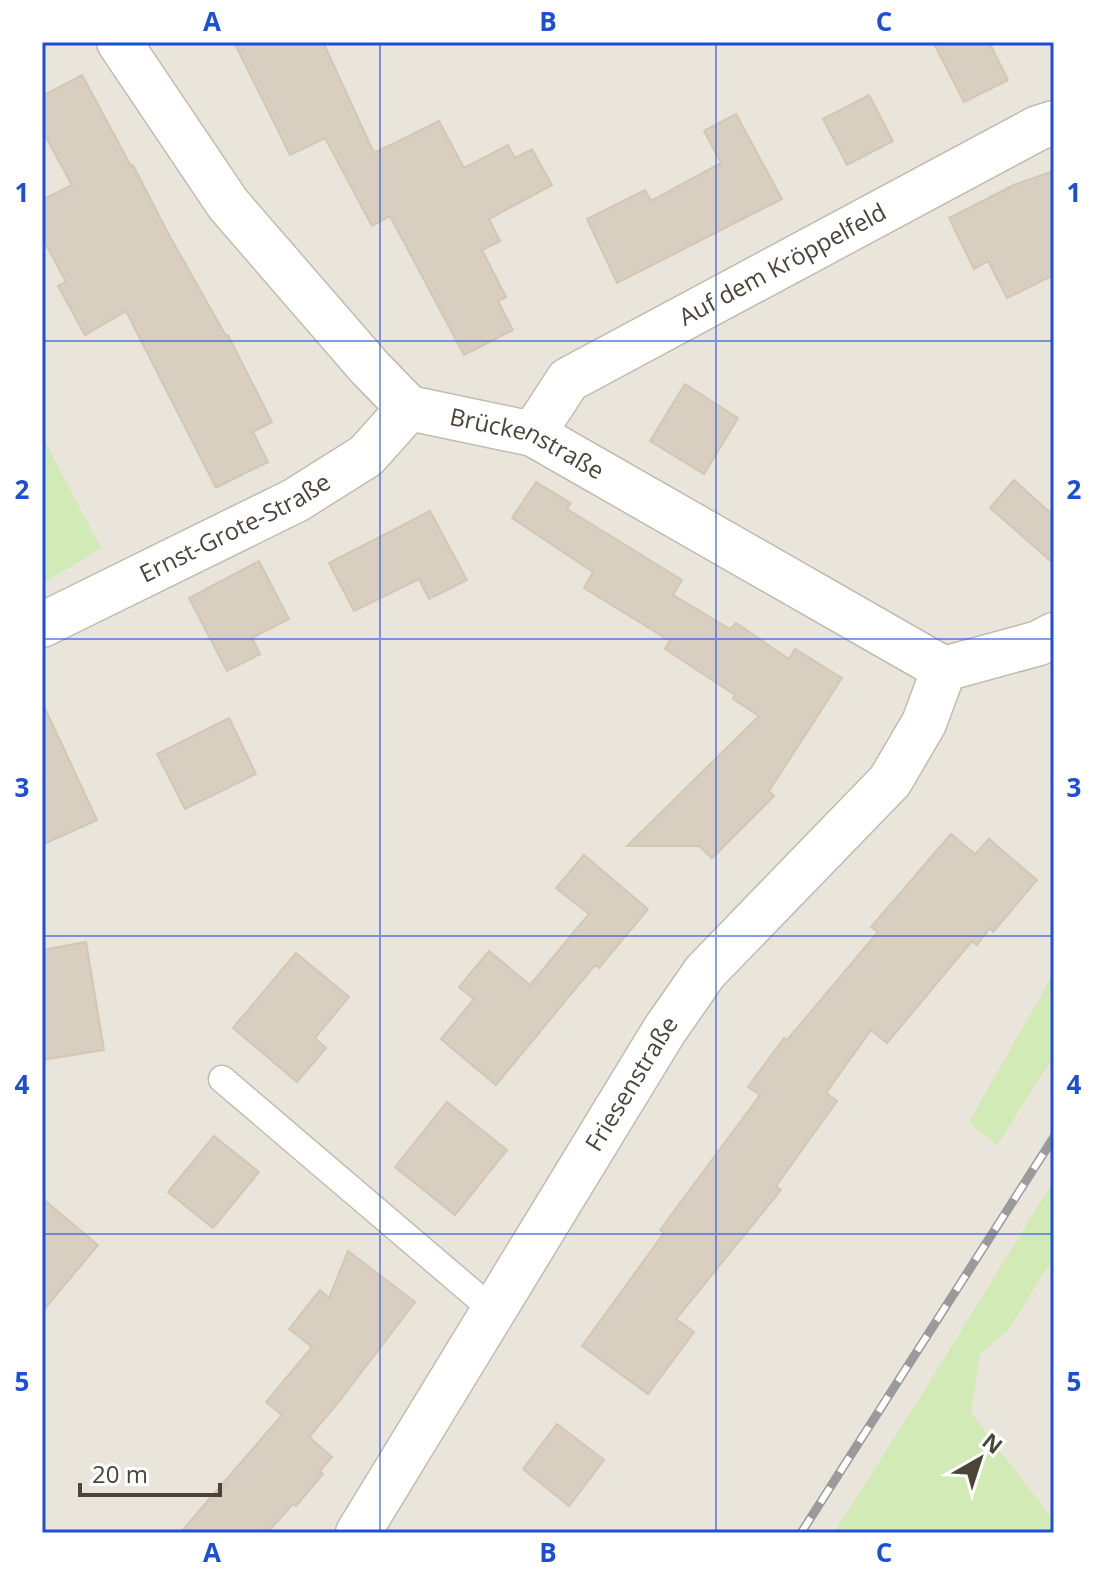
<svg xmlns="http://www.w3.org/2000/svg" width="1096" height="1575" font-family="'Open Sans',sans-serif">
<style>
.residential{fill:#eae5da}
.green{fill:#d2eab5}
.building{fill:#d8cfc1;stroke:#d3c7b4;stroke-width:2}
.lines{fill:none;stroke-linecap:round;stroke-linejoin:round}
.service-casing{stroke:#c2bbae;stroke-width:29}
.minor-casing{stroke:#c2bbae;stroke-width:47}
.service{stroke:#fff;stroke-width:26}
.minor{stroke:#fff;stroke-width:44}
.rail-casing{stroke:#9a9a9a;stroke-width:9}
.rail{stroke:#fff;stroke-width:6;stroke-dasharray:18;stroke-linecap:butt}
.grid{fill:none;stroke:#1d4ed8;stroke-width:2;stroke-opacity:0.55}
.labels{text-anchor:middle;stroke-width:7;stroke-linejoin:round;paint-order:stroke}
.street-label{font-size:24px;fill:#4b4439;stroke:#fff}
.neatline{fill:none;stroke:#1d4ed8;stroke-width:3}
.grid-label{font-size:26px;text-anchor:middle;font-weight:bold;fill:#1d4ed8}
</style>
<rect width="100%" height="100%" fill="#f6f3ec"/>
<path class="residential" d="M 42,42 L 1054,42 L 1054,1533 L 42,1533 Z"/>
<path class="green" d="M 42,436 L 101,548 L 42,584 Z
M 1054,973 L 1054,1056 L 997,1145 L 969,1122 Z
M 1054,1180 L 1054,1257 L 1008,1330 L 980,1354 L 971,1413 L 1054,1521 L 1054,1533 L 834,1533 L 924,1391 Z"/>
<path class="building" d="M 234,42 L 323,42 L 374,153 L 439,121 L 464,168 L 508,145 L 515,158 L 532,149 L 552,185 L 489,219 L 500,241 L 482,250 L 506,297 L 498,301 L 513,330 L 464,355 L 390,216 L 372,226 L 325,138 L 290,155 Z
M 933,42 L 989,42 L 1008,80 L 964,102 Z
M 82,75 L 131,166 L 133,165 L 169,235 L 226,336 L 228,335 L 272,422 L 253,432 L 268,462 L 216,488 L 126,311 L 85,335 L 58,286 L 66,282 L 42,237 L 42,200 L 72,185 L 42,130 L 42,96 Z
M 869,95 L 893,141 L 847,165 L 823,119 Z
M 736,114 L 782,199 L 617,283 L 587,219 L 645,190 L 651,201 L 721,163 L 704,131 Z
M 1054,171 L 1054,275 L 1007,298 L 988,261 L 974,269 L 949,218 L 1016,184 Z
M 685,384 L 738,418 L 704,474 L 650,441 Z
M 1014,480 L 1054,516 L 1054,564 L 990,508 Z
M 536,482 L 571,503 L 567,509 L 682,580 L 673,595 L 730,629 L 736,623 L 789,659 L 795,649 L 842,678 L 769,791 L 774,796 L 712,858 L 699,846 L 627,846 L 759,716 L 733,699 L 735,695 L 665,649 L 670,641 L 584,588 L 593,572 L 512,518 Z
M 430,511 L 467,580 L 429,599 L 419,579 L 354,611 L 329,563 Z
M 259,561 L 289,619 L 252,638 L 260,654 L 227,671 L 189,598 Z
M 42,702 L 97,820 L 42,845 Z
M 229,718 L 256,774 L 185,809 L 157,754 Z
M 951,834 L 975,854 L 989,839 L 1037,880 L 993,932 L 990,928 L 977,945 L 972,941 L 887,1043 L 871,1030 L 826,1093 L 837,1101 L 776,1186 L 781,1190 L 676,1319 L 694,1332 L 648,1394 L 582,1346 L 664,1233 L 660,1230 L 760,1095 L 748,1087 L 784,1038 L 787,1040 L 878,932 L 871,927 Z
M 584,855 L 648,909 L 599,968 L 595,965 L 496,1085 L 441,1039 L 474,999 L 459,987 L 489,951 L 530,985 L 589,914 L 556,888 Z
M 86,942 L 104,1050 L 42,1060 L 42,950 Z
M 296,953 L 349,997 L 315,1038 L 326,1048 L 297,1082 L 233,1028 Z
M 447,1102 L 507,1150 L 455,1215 L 395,1167 Z
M 214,1136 L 259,1172 L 213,1228 L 168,1192 Z
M 42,1198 L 98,1245 L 42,1312 Z
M 348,1251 L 415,1302 L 337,1404 L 309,1437 L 332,1457 L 320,1471 L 323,1474 L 296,1506 L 293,1504 L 267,1533 L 180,1533 L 282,1415 L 266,1402 L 312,1347 L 289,1329 L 320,1290 L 329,1298 Z
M 557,1424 L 604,1460 L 569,1506 L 523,1469 Z"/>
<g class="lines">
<defs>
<path id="service" d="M 222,1079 L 494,1311"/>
<g id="minor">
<path id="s1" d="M 119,42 L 228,204 L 370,368 L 409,408 L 533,434 L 944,669 L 1039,643 L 1054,635"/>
<path id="s2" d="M 533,434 L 568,380 L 1038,128 L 1054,123"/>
<path id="s3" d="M 42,625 L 296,500 L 366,456 L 409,408"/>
<path id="s4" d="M 358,1533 L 664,1031 L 705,972 L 890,781 L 924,723 L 944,669"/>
</g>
</defs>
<use href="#service" class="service-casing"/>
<use href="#minor" class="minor-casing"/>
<use href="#service" class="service"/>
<use href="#minor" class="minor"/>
<defs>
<path id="rail" d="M 801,1533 L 1054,1137"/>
</defs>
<use href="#rail" class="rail-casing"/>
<use href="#rail" class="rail"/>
</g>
<path class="grid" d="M 380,42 L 380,1533M 716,42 L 716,1533M 42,341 L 1054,341M 42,639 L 1054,639M 42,936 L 1054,936M 42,1234 L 1054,1234"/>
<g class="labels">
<g class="street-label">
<text dy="8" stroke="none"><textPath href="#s2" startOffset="308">Auf dem Kröppelfeld</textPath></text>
<text dy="8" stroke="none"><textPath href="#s1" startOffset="592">Brückenstraße</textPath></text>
<text dy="8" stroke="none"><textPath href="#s3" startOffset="216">Ernst-Grote-Straße</textPath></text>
<text dy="8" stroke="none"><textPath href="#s4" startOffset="526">Friesenstraße</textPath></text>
</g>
</g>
<rect width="1096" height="1575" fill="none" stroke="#ffffff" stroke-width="88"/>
<g transform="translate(980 1459) rotate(39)" stroke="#ffffff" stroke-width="6" paint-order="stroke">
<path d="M0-6L14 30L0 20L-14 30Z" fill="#4b4439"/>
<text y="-12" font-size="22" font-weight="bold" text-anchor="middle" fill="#4b4439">N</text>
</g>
<path d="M80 1483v12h140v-12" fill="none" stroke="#4b4439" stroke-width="4"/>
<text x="92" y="1483" font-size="24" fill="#4b4439" stroke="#ffffff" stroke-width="6" paint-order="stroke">20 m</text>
<rect x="44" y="44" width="1008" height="1487" class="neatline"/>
<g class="grid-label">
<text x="212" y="31">A</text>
<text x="548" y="31">B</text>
<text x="884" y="31">C</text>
<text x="22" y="202">1</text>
<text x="1074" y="202">1</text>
<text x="22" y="499">2</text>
<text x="1074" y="499">2</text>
<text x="22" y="797">3</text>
<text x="1074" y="797">3</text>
<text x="22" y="1094">4</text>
<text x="1074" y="1094">4</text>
<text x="22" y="1391">5</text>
<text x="1074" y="1391">5</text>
<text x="212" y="1562">A</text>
<text x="548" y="1562">B</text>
<text x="884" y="1562">C</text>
</g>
</svg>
